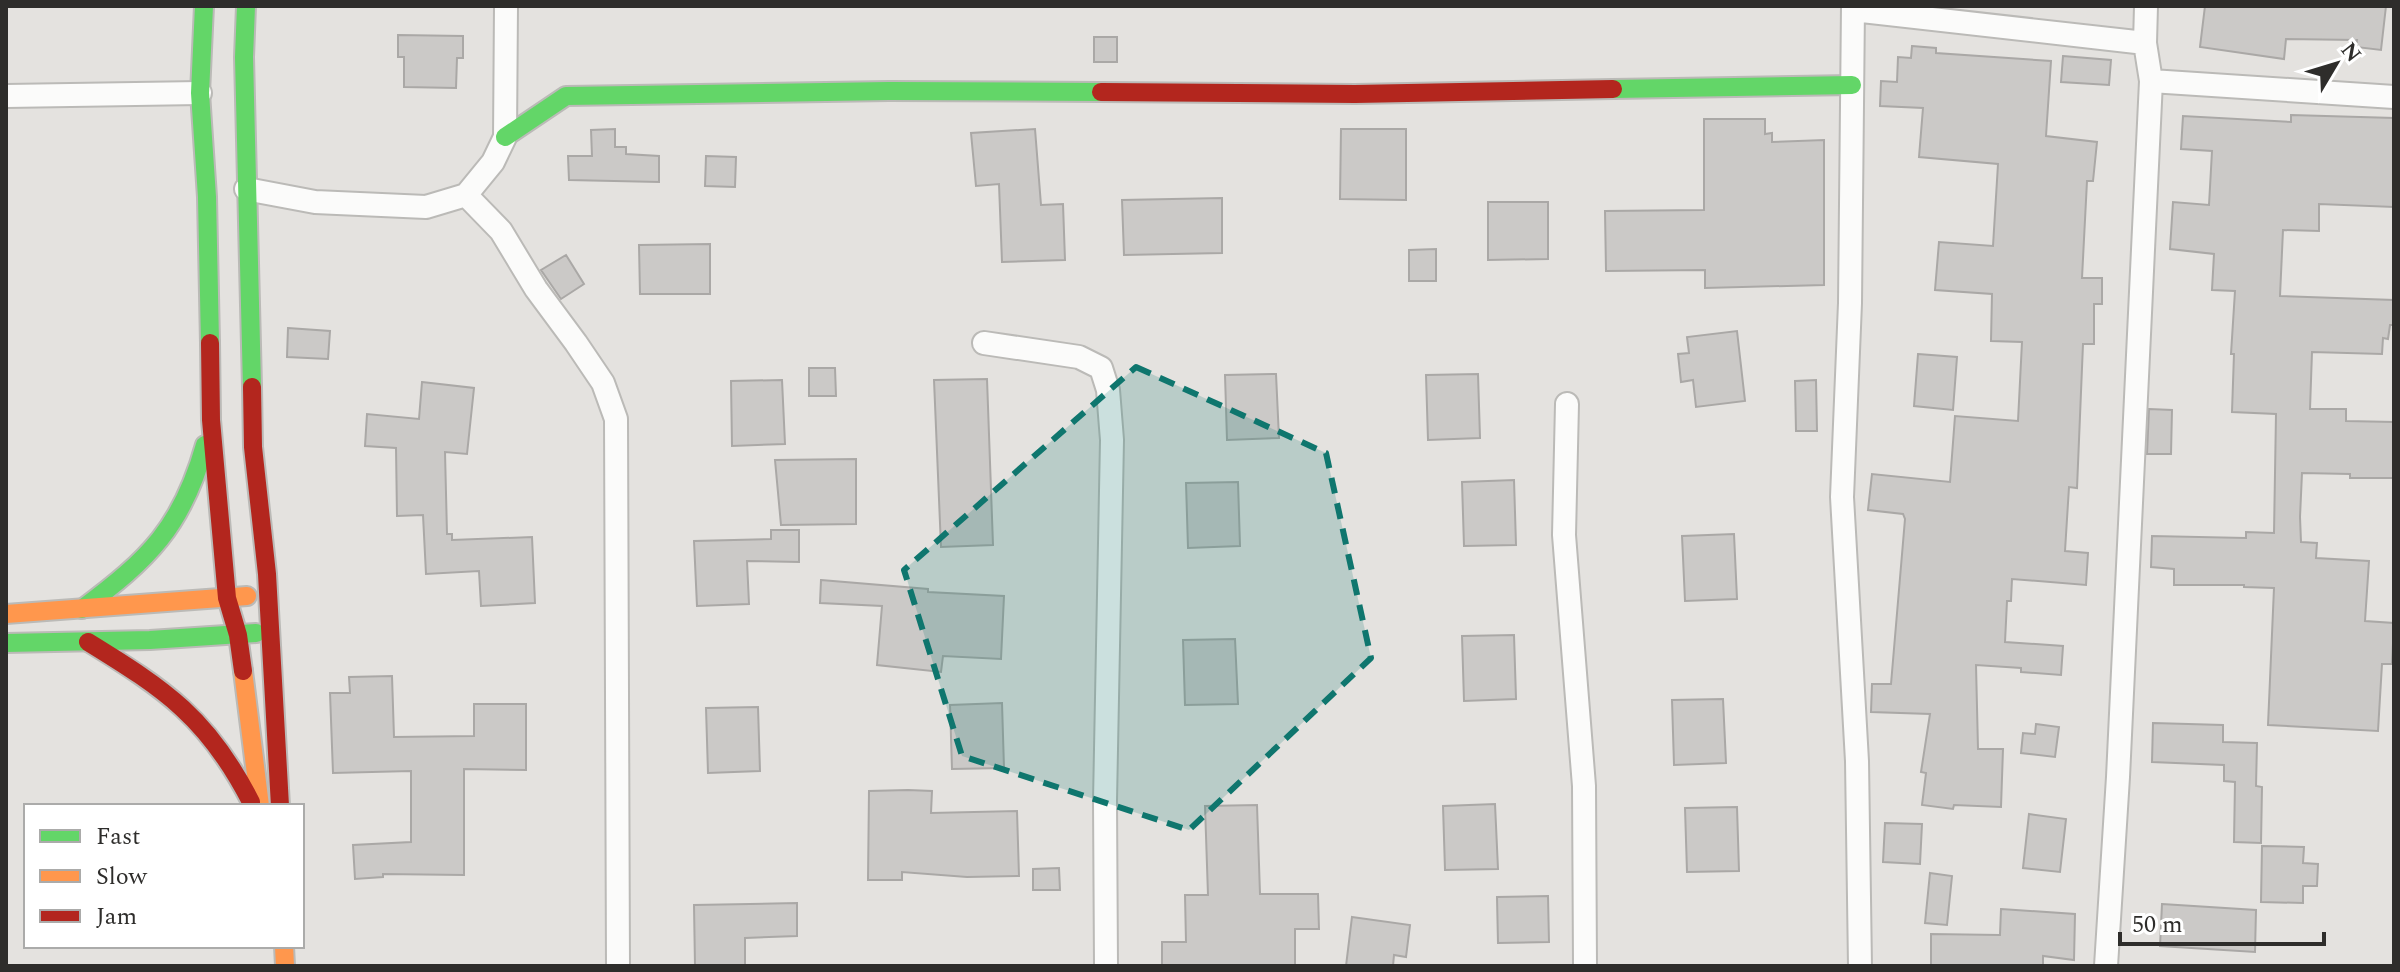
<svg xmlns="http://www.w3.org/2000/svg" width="2400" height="972" font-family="Spectral,serif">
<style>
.building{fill:#cbc9c7;stroke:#aaa8a6;stroke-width:2}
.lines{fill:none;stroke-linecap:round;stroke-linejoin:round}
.street-casing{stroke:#bbbab7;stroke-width:26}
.fast-casing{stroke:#bbbab7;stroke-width:22}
.slow-casing{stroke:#bbbab7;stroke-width:22}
.jam-casing{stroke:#bbbab7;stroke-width:22}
.street{stroke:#fbfbfa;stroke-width:22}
.fast{stroke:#63d668;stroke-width:18}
.slow{stroke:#ff974d;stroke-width:18}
.jam{stroke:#b3261e;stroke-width:18}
.marked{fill:#0f766e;fill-opacity:0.2;stroke:#0f766e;stroke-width:6;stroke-dasharray:16 10;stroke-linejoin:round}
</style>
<rect width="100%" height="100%" fill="#e4e2df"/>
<path class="building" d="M 2205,6 L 2386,6 L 2381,50 L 2356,47 L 2357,40 L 2286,39 L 2284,59 L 2200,47 Z
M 398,35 L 463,36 L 463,58 L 457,58 L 456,88 L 404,87 L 404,57 L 398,57 Z
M 1094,37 L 1117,37 L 1117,62 L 1094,62 Z
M 1912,46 L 1936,48 L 1936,53 L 2051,61 L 2046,136 L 2097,142 L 2093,181 L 2087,181 L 2082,278 L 2102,278 L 2102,304 L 2094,304 L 2094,344 L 2083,344 L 2077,488 L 2069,487 L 2065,551 L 2088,553 L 2086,585 L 2012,579 L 2011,601 L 2007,601 L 2005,642 L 2063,646 L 2061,675 L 2021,672 L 2021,668 L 1976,665 L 1978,749 L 2003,749 L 2001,807 L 1954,805 L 1953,809 L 1922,805 L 1926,773 L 1921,772 L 1930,714 L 1871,712 L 1872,684 L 1891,684 L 1905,519 L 1903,514 L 1868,510 L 1872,474 L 1950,482 L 1955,416 L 2018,421 L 2022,342 L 1991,341 L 1992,294 L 1935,290 L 1939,242 L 1993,246 L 1998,164 L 1919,157 L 1923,108 L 1880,106 L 1881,81 L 1897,82 L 1898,57 L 1911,58 Z
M 2063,56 L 2111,60 L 2109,85 L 2061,82 Z
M 2291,115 L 2394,118 L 2394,207 L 2319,204 L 2319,231 L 2283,230 L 2280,296 L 2394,300 L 2394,325 L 2390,325 L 2388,339 L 2383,338 L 2382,354 L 2312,352 L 2310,409 L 2346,409 L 2346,421 L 2394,422 L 2394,478 L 2350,478 L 2350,474 L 2302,473 L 2300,517 L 2301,542 L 2317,543 L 2316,558 L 2369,561 L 2365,621 L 2394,623 L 2392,664 L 2382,664 L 2378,731 L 2268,725 L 2274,588 L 2244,587 L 2244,585 L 2174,585 L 2174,569 L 2151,567 L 2152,536 L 2246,538 L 2246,532 L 2274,533 L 2276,414 L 2232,412 L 2234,354 L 2231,354 L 2235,291 L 2212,290 L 2214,254 L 2170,249 L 2173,202 L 2209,205 L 2212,151 L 2181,149 L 2183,116 L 2291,122 Z
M 1704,119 L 1765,119 L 1765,134 L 1772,133 L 1772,142 L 1824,140 L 1824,285 L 1705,288 L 1705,270 L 1606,271 L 1605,211 L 1704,210 Z
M 615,129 L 615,147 L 626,147 L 626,154 L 659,156 L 659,182 L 569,180 L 568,156 L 592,156 L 591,130 Z
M 1035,129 L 1041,205 L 1063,204 L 1065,260 L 1002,262 L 999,184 L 976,186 L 971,133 Z
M 1341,129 L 1406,129 L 1406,200 L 1340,199 Z
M 706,156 L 736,157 L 735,187 L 705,186 Z
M 1222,198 L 1222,253 L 1124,255 L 1122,200 Z
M 1488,202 L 1548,202 L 1548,259 L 1488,260 Z
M 710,244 L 710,294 L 640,294 L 639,245 Z
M 1436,249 L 1436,281 L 1409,281 L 1409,250 Z
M 566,255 L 584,284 L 561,299 L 541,270 Z
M 288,328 L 330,331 L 328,359 L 287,357 Z
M 1737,331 L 1745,401 L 1696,407 L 1693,380 L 1681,382 L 1678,354 L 1689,353 L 1687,337 Z
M 1918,354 L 1957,357 L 1953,410 L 1914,406 Z
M 809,368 L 835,368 L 836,396 L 809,396 Z
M 1276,374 L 1279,438 L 1227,440 L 1225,375 Z
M 1478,374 L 1480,438 L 1428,440 L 1426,375 Z
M 987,379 L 993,545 L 941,547 L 934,380 Z
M 782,380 L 785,444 L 732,446 L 731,381 Z
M 1816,380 L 1817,431 L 1796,431 L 1795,381 Z
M 422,382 L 474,388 L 467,454 L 445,452 L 447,534 L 452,534 L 452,540 L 532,537 L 535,603 L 481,606 L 479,571 L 426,574 L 423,515 L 397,516 L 396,448 L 365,446 L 367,414 L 419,419 Z
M 2149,409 L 2172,410 L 2171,454 L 2147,454 Z
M 856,459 L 856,524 L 781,525 L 775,460 Z
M 1514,480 L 1516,545 L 1464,546 L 1462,482 Z
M 1238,482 L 1240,546 L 1188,548 L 1186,483 Z
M 771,530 L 799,530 L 799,562 L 747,561 L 749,604 L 697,606 L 694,541 L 771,539 Z
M 1734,534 L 1737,599 L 1685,601 L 1682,536 Z
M 821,580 L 928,589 L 928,592 L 1004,596 L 1001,659 L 943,656 L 941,672 L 877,665 L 882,606 L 820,603 Z
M 1514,635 L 1516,699 L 1464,701 L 1462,636 Z
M 1235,639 L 1238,704 L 1185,705 L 1183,640 Z
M 392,676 L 394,737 L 474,736 L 474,704 L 526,704 L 526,770 L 464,769 L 464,875 L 383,874 L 383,877 L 355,879 L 353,845 L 411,842 L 411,771 L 333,773 L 330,693 L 350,693 L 349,677 Z
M 1723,699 L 1726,763 L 1674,765 L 1672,700 Z
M 1002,703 L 1004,768 L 952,769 L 950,705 Z
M 758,707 L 760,771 L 708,773 L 706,708 Z
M 2153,723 L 2223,725 L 2223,742 L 2257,743 L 2256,786 L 2262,787 L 2261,843 L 2234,842 L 2235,782 L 2224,781 L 2224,765 L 2152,762 Z
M 2036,724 L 2059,727 L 2055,757 L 2021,753 L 2023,733 L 2035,734 Z
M 908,790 L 932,791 L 931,813 L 1017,811 L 1019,876 L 967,877 L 902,872 L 902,880 L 868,880 L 869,791 Z
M 1495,804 L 1498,869 L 1445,870 L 1443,806 Z
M 1257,805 L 1260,894 L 1318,894 L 1319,929 L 1295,929 L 1295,966 L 1162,966 L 1162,942 L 1186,942 L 1185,895 L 1208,895 L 1205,806 Z
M 1737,807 L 1739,871 L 1687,872 L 1685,808 Z
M 2029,814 L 2066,819 L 2060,872 L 2023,868 Z
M 1885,823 L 1922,824 L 1920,864 L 1883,862 Z
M 2262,846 L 2304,847 L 2303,863 L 2318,864 L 2317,886 L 2303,886 L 2303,903 L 2261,902 Z
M 1059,868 L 1060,890 L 1033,890 L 1033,869 Z
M 1930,873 L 1952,876 L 1947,925 L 1925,923 Z
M 1548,896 L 1549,942 L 1498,943 L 1497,897 Z
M 797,903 L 797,936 L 745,938 L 745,966 L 695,966 L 694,905 Z
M 2162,904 L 2256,910 L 2255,952 L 2160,946 Z
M 2001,909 L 2075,914 L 2074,960 L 2043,956 L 2043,966 L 1931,966 L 1931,934 L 2000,935 Z
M 1352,917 L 1410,925 L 1406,957 L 1394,955 L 1393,966 L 1346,966 Z"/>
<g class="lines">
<defs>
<path id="street" d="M 1853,6 L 1850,303 L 1842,497 L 1857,761 L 1860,966
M 1853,10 L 2145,43
M 2151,81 L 2394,97
M 6,96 L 200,93
M 246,189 L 315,202 L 426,207 L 466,195 L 493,162 L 505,137 L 506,6
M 466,195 L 501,231 L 536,289 L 576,343 L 603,383 L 616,419 L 618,966
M 984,343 L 1079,357 L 1101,368 L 1108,390 L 1112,440 L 1105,801 L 1106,966
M 1567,404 L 1564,535 L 1584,786 L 1585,966
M 2106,966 L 2118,777 L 2151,81 L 2145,43 L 2146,6"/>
<path id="fast" d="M 204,6 L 200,93 L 207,197 L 210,343
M 246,6 L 244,57 L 252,387
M 1613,89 L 1852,85
M 505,137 L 566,96 L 889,91 L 1101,92
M 82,609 C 149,559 182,527 205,445
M 6,643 L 150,640 L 256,633"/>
<path id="slow" d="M 6,614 L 247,596
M 243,671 L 260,806
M 284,946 L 285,966"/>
<path id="jam" d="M 1101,92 L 1355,94 L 1613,89
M 210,343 L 211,420 L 227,598 L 238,635 L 243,671
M 252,387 L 253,447 L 267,574 L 280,806
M 88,642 C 166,690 208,718 251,802"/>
</defs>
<use href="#street" class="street-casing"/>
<use href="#fast" class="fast-casing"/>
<use href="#slow" class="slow-casing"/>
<use href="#jam" class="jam-casing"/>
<use href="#street" class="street"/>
<use href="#fast" class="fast"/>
<use href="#slow" class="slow"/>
<use href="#jam" class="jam"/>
</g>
<path class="marked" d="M 1136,367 L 1326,453 L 1371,658 L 1189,830 L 962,756 L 904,570 Z"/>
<rect width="2400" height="972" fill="none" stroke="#2e2d2b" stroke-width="16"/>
<rect x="24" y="804" width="280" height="144" fill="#ffffff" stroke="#ababaa" stroke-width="2"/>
<rect x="40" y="830" width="40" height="12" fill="#63d668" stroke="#ababaa" stroke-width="2"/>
<text x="96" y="844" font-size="24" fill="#2e2d2b">Fast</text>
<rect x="40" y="870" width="40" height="12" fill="#ff974d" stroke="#ababaa" stroke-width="2"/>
<text x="96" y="884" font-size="24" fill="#2e2d2b">Slow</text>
<rect x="40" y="910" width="40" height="12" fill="#b3261e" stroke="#ababaa" stroke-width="2"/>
<text x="96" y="924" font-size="24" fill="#2e2d2b">Jam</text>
<g transform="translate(2336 64) rotate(52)" stroke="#ffffff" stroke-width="6" paint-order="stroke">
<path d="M0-6L14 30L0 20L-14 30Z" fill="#2e2d2b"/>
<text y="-12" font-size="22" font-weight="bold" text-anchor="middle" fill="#2e2d2b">N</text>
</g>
<path d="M2120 932v12h204v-12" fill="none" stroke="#2e2d2b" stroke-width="4"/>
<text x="2132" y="932" font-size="24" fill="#2e2d2b" stroke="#ffffff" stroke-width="6" paint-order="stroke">50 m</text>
</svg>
